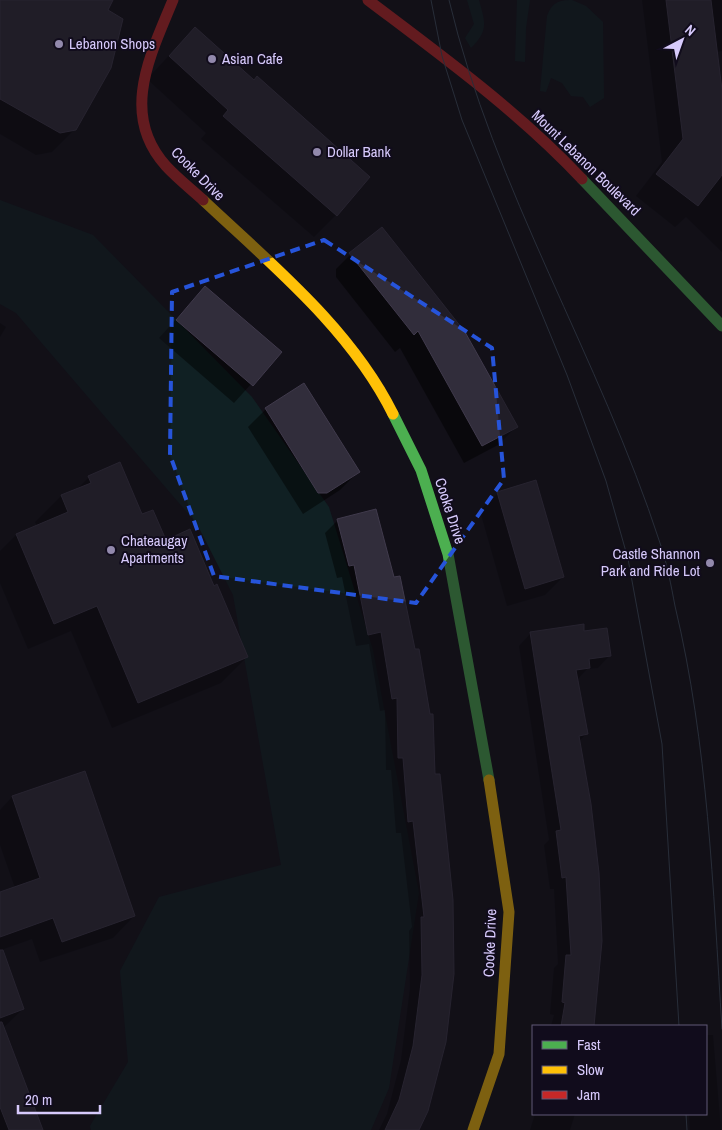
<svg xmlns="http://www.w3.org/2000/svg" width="722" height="1130" font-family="'Archivo Narrow',sans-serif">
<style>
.green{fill:#102023}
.shadow{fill:#0007}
.building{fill:#312d3b;stroke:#403a4c}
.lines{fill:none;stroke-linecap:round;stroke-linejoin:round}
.fast{stroke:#4caf50;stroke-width:11}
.slow{stroke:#ffc107;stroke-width:11}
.jam{stroke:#c62828;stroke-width:11}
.tram{stroke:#425161;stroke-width:1}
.marked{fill:none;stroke:#2654da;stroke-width:4;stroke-dasharray:10 6;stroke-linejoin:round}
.poi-dot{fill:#9289ac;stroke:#110c1c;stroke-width:2}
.labels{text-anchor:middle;stroke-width:4;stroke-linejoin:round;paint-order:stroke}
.poi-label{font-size:15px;fill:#d7cafc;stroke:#110c1c;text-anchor:start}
.street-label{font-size:15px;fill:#d7cafc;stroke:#110c1c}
</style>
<rect width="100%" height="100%" fill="#121018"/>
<path class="green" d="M 467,0 L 479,0 C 485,22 489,30 471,48 L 465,38 L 474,24 Z
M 517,0 L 530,0 L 526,28 L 525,62 L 515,61 Z
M 572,0 L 586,6 L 603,22 L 604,98 L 590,107 L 583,97 L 571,96 L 562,83 L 551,78 L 546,92 L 540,91 L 547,16 C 552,3 558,0 572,0 Z
M 0,200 L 93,235 L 252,397 L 329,507 L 373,650 L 419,893 L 389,1088 L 371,1130 L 91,1130 L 90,1126 L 128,1062 L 120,971 L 159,897 L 281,865 L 233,595 L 197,524 L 16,313 L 0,304 Z"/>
<path class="shadow" d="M 0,0 L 112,0 L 106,11 L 75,129 L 52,152 L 36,155 L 0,134 Z
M 642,0 L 722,0 L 722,51 L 716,52 L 722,100 L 722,252 L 686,217 L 675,227 L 636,196 L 662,162 Z
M 195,28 L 336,215 L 314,237 L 201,139 L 206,133 L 147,79 Z
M 354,251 L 516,427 L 498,445 L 464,463 L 400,348 L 395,352 L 336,277 L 336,269 Z
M 205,287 L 280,352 L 234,403 L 159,338 Z
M 0,323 L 6,327 L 0,337 Z
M 266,409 L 358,472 L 340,490 L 303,514 L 248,427 Z
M 89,477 L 141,516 L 213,588 L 247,657 L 221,683 L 112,728 L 71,631 L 28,649 L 0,583 L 0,551 L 16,535 L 37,526 L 35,522 L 61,496 L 75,491 Z
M 498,493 L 563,577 L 545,595 L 507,606 L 480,511 Z
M 338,520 L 428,715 L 432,715 L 417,1130 L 379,1130 L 387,1114 L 401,1060 L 410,988 L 409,931 L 412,927 L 401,833 L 396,833 L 391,770 L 386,770 L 385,710 L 380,711 L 369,644 L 356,646 L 342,577 L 337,578 L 325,533 Z
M 531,633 L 583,633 L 610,655 L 598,668 L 587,669 L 577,680 L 586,734 L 579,741 L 601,940 L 593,1026 L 551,1026 L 554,1015 L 550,1014 L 554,968 L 558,964 L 554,889 L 550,889 L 544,845 L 549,840 L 519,646 Z
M 85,772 L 134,916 L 113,938 L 40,962 L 32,939 L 1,950 L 23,1009 L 3,1028 L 40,1130 L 0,1130 L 0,893 L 15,888 L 0,845 L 0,810 L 12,797 Z
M 706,1035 L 713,1035 L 721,1130 L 690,1130 L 689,1114 L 706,1114 Z
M 535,1114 L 575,1114 L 570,1130 L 530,1130 Z"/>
<path class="building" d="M 0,0 L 113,0 L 108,10 L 123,19 L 111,68 L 76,130 L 60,133 L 0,99 Z
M 666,0 L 711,0 L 722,90 L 722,175 L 698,206 L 656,174 L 683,139 Z
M 195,27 L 254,80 L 257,76 L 370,177 L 337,216 L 223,116 L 228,110 L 169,56 Z
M 382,227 L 465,332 L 518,427 L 482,446 L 418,331 L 414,335 L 349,253 Z
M 205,286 L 282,352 L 253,386 L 176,320 Z
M 304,383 L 360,472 L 327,493 L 318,493 L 265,408 Z
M 120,462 L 142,514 L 153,510 L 166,540 L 190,529 L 214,586 L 217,584 L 248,657 L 138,703 L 97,606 L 54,624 L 16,534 L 68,512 L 61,495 L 91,483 L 88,476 Z
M 536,480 L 564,577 L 525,589 L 497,492 Z
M 376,509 L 394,577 L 400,576 L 415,649 L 419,649 L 430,714 L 433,714 L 435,774 L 440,774 L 453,900 L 454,974 L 446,1042 L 428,1111 L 419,1130 L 385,1130 L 399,1100 L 413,1046 L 422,975 L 421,917 L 424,917 L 413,821 L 408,822 L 403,758 L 398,758 L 397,698 L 392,699 L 381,632 L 368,635 L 354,565 L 349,566 L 337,519 Z
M 584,624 L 584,631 L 607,628 L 611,656 L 589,659 L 590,668 L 576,670 L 588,734 L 579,736 L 591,804 L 599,873 L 602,941 L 594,1026 L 561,1026 L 565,1003 L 562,1002 L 566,955 L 571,955 L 566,877 L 562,878 L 556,831 L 561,830 L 530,632 Z
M 85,771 L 135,916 L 62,942 L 53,918 L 0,937 L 0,892 L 40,878 L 12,796 Z
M 0,950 L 3,950 L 24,1009 L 0,1018 Z
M 0,1022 L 2,1022 L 43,1130 L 9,1130 L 0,1107 Z"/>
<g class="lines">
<path class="fast" d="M 582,179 L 722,326
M 393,414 L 421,470 L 448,554 L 489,780"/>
<path class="slow" d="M 203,200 C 271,264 351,329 393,414
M 473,1130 L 499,1054 L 509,912 L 489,780"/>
<path class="jam" d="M 173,0 C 151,54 119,114 166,166 C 177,178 191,189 203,200
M 368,0 C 442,56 518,111 582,179"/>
<path class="tram" d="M 431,0 L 442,56 L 462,120 L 567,375 L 606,481 L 628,559 L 662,744 L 679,1026
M 449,0 C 494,190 600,358 660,543 C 667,563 671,585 675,606 C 708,744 713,888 722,1029
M 686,1114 L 687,1130"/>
</g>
<path d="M0 0H722V1130H0ZM 324,240 L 492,348 L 504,479 L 416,603 L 214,576 L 170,455 L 172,292 Z" fill="#121018" fill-opacity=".55" fill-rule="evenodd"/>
<path class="marked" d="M 324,240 L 492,348 L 504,479 L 416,603 L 214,576 L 170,455 L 172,292 Z"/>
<g class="poi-dot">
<circle cx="59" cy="44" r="5"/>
<circle cx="212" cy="59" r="5"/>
<circle cx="317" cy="152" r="5"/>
<circle cx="111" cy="550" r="5"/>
<circle cx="710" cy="563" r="5"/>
</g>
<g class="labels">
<g class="poi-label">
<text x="69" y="49">Lebanon Shops</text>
<text x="222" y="64">Asian Cafe</text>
<text x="327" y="157">Dollar Bank</text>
<text x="121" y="546">Chateaugay<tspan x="121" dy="17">Apartments</tspan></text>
<text x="700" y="559" text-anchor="end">Castle Shannon<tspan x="700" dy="17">Park and Ride Lot</tspan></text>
</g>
<g class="street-label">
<text transform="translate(586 163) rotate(44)" y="5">Mount Lebanon Boulevard</text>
<text transform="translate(198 174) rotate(45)" y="5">Cooke Drive</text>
<text transform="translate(450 511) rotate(72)" y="5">Cooke Drive</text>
<text transform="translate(490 943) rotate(-88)" y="5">Cooke Drive</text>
</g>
</g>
<rect x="532" y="1025" width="175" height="90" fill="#110c1c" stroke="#605876"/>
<rect x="542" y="1041" width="25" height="8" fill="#4caf50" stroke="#605876"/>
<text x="577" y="1050" font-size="15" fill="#d7cafc">Fast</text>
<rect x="542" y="1066" width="25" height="8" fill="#ffc107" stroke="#605876"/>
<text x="577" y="1075" font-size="15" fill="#d7cafc">Slow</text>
<rect x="542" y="1091" width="25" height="8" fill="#c62828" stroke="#605876"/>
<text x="577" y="1100" font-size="15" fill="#d7cafc">Jam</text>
<g transform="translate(682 40) rotate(41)" stroke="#110c1c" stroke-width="4" paint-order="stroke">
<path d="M0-4L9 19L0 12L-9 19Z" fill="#d7cafc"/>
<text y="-8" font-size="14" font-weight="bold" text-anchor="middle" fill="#d7cafc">N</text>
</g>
<path d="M18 1105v8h82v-8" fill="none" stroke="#d7cafc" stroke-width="2.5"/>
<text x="25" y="1105" font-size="15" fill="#d7cafc" stroke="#110c1c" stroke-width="4" paint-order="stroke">20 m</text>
</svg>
